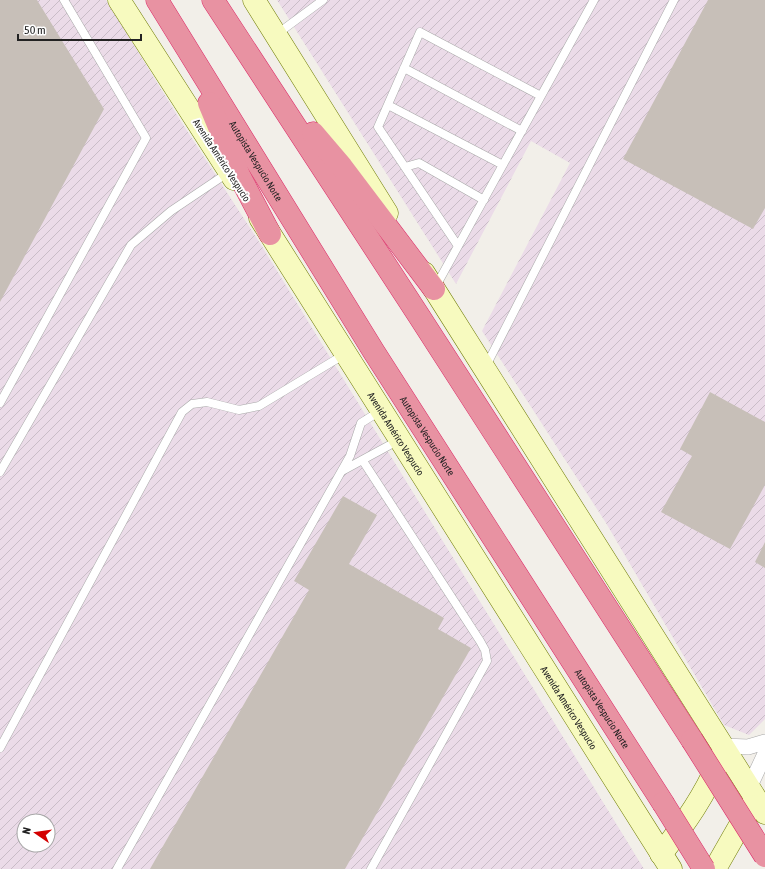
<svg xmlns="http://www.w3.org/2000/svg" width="765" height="869" font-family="'Asap Condensed',sans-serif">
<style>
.industrial{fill:url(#industrial-furrows);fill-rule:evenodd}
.building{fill:#c7bfb8}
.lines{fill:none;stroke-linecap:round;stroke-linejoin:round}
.service-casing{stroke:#a9a9a9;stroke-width:9}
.minor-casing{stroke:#a9a9a9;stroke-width:16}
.secondary-casing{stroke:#707d05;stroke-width:23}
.motorway-casing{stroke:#dc2a67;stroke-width:23}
.service{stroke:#fff;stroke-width:8}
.minor{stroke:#fff;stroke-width:15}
.secondary{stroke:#f7fabf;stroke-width:22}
.motorway{stroke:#e892a2;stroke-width:22}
.motorway-bridge-casing{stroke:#dc2a67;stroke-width:23;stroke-linecap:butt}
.motorway-bridge{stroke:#e892a2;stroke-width:22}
.labels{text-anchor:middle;stroke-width:4;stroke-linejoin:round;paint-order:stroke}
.street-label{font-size:10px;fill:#222;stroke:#fff}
</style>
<defs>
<pattern id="industrial-furrows" width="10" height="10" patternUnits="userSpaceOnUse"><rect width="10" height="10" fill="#ebdbe8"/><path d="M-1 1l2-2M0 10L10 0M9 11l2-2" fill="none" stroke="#c9bcc7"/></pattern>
</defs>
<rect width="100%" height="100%" fill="#f2efe9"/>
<path class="industrial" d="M 0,0 L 106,0 L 182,123 L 263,248 L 644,869 L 0,869 ZM 24,821 L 48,821 L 48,845 L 24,845 Z
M 277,0 L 765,0 L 765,719 L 749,735 L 724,725 L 606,523 L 482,331 L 570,163 L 531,141 L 456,284 Z"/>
<path class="building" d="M 0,0 L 37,0 L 104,109 L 0,302 Z
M 708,0 L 765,0 L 765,208 L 753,229 L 623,159 Z
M 710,392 L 765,422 L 765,485 L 730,549 L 661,512 L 692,456 L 680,449 Z
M 343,496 L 377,515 L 349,564 L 444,618 L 438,629 L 471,648 L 345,869 L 150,869 L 309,590 L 294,581 Z
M 765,542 L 765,568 L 755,562 Z"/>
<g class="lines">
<defs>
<path id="service" d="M 277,34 L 323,0
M 404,68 L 522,131
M 388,105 L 503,165
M 405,167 L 419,163 L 484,200
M 458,246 L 378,127 L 420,32 L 541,96
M 436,286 L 594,0
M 486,366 L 674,0
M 0,403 L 146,138 L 64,0
M 363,461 L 480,641 L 485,650 L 487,661 L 371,869
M 342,471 L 399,440
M 0,472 L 131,245 L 171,211 L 229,172
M 0,748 L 182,412 L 192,404 L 207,402 L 239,410 L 259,406 L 345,354
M 117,869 L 350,456 L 361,423 L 380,411"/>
<path id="minor" d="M 724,746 L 748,747 L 765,742
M 749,788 L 765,754"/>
<g id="secondary">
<path d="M 119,0 L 234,179"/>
<path d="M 254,0 L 387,213"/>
<path id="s1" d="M 260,218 L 671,869"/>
<path d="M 424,273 L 765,813"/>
<path d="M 661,854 C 684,825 707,793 720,758"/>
<path d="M 715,869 L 751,806"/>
</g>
<g id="motorway">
<path id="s2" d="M 157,0 L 374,352 L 663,803"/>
<path d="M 213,0 L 419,316 L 692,740"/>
<path d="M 209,103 L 239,175 L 270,234"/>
<path d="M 313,133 L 342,167 L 434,289"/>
</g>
</defs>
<use href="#service" class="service-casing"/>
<use href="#minor" class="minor-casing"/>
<use href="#secondary" class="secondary-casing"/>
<use href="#motorway" class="motorway-casing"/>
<use href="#service" class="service"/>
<use href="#minor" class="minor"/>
<use href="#secondary" class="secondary"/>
<use href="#motorway" class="motorway"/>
<defs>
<path id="motorway-bridge" d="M 692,740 L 765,856
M 663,803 L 704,869"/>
</defs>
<use href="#motorway-bridge" class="motorway-bridge-casing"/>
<use href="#motorway-bridge" class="motorway-bridge"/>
</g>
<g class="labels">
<g class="street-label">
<text transform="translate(222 160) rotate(57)" y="4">Avenida Américo Vespucio</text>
<text dy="4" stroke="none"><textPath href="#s2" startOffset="189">Autopista Vespucio Norte</textPath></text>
<text dy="4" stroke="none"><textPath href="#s1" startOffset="255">Avenida Américo Vespucio</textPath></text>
<text dy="4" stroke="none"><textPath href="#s2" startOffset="513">Autopista Vespucio Norte</textPath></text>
<text dy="4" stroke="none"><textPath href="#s1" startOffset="579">Avenida Américo Vespucio</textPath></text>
<text dy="4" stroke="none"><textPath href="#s2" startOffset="837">Autopista Vespucio Norte</textPath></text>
</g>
</g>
<g transform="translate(36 833) rotate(283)"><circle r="19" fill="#ffffff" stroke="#a7a7a7"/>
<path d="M0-3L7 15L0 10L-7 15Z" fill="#d40000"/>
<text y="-6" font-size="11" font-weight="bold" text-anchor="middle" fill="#222222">N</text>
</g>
<path d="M18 34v6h123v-6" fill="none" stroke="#222222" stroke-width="2"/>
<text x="24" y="34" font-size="12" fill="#222222" stroke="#ffffff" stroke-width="3" paint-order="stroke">50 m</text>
</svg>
